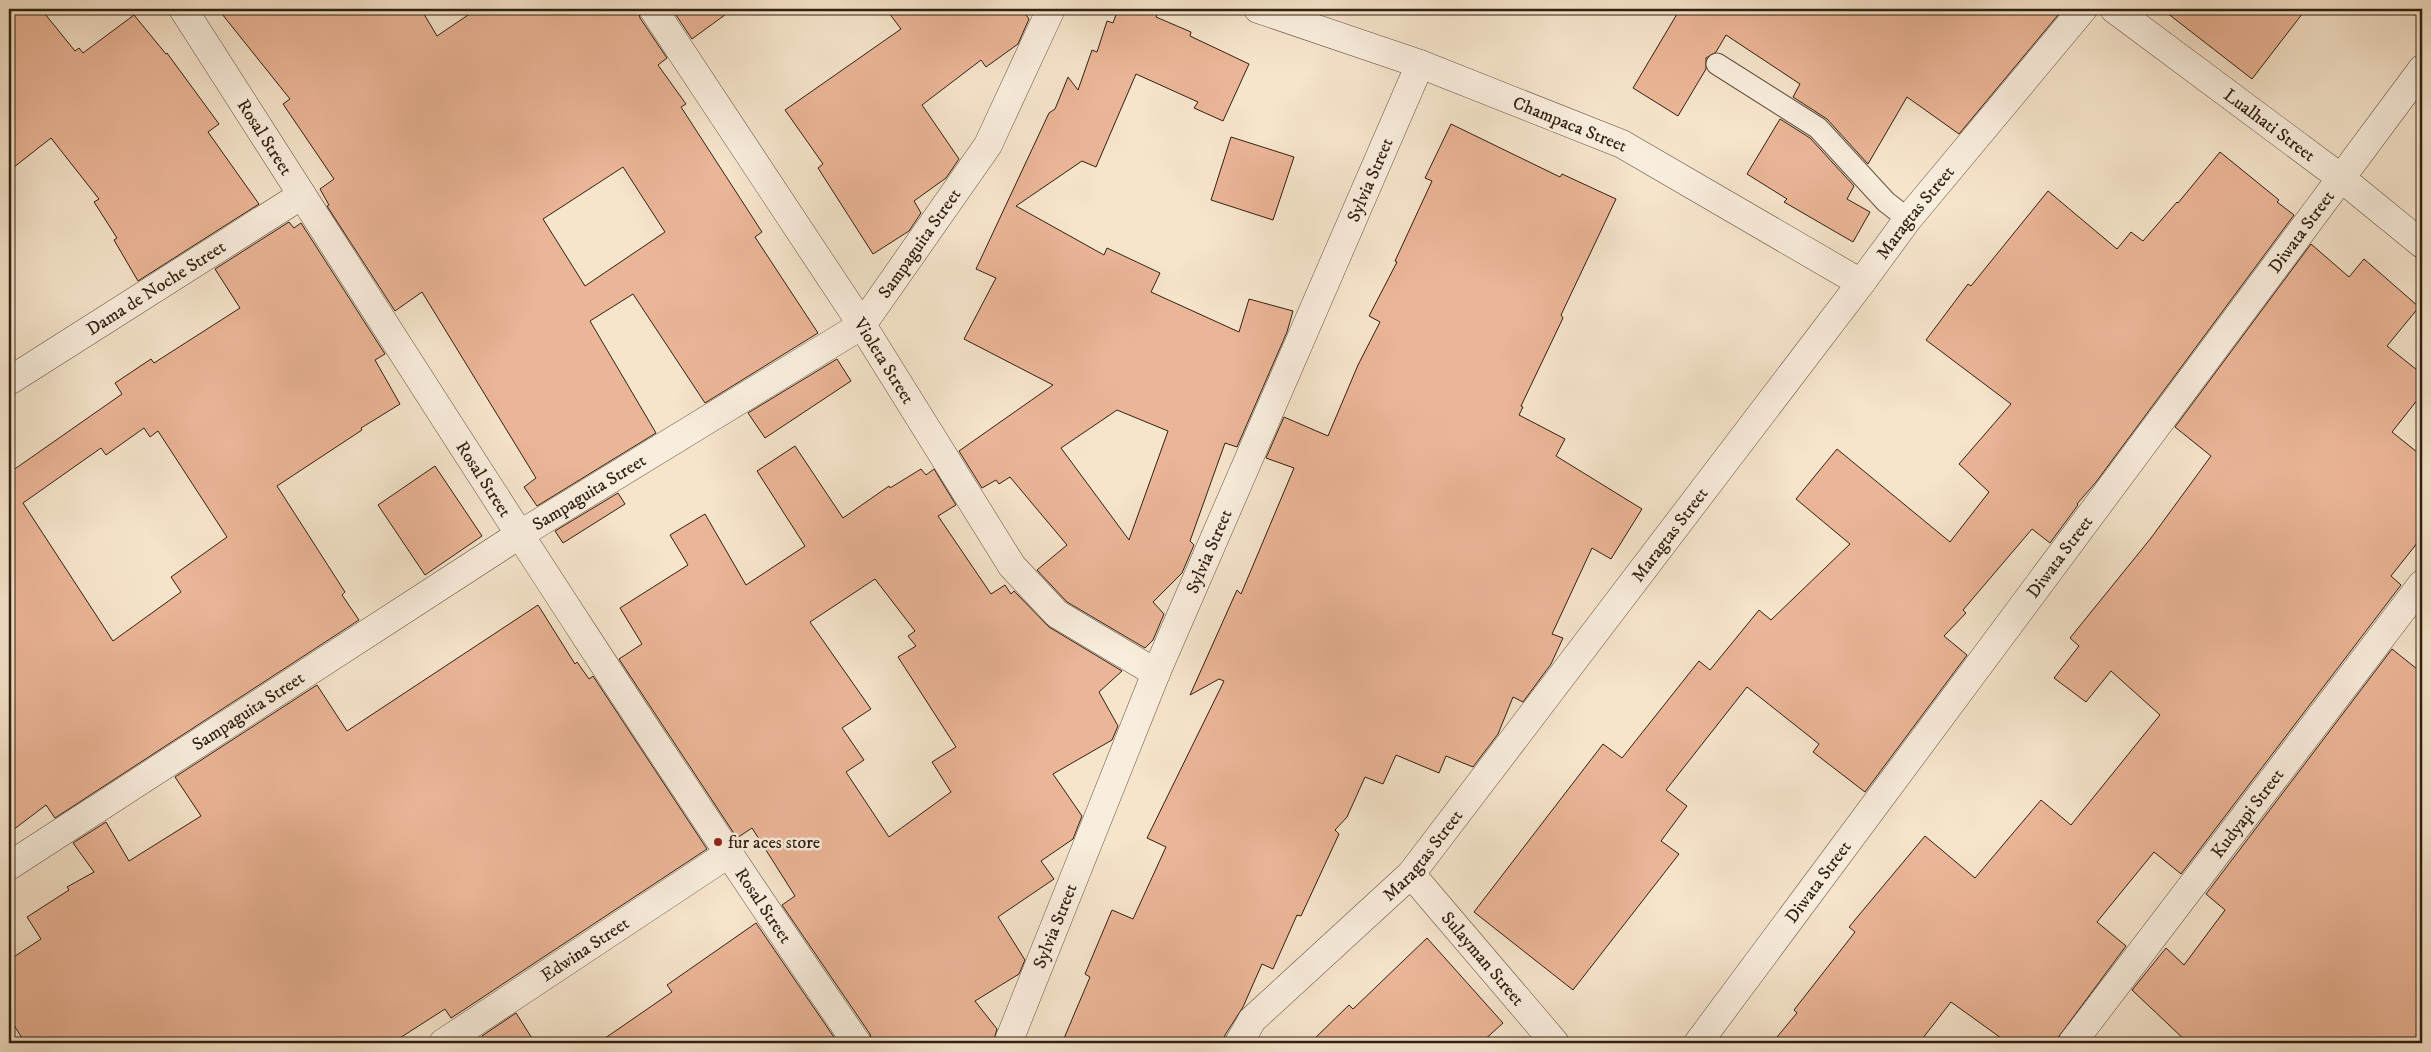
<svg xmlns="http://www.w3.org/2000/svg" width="2431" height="1052" font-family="'IM FELL DW Pica',serif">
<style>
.building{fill:#ebb597;stroke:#312010;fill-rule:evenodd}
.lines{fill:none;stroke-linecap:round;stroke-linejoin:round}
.service-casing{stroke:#62513f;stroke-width:23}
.minor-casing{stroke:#62513f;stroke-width:29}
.tertiary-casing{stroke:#62513f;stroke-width:29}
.service{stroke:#f9eddd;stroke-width:21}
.minor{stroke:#f9eddd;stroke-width:28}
.tertiary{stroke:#f9eddd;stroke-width:28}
.poi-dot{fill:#8f2418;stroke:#f9eddd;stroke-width:2}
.labels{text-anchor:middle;stroke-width:5;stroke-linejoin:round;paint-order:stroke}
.street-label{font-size:18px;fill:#312010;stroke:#f9eddd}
.poi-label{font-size:18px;fill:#312010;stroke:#f9eddd;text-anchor:start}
</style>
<rect width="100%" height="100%" fill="#f6e4cb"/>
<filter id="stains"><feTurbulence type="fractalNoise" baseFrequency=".004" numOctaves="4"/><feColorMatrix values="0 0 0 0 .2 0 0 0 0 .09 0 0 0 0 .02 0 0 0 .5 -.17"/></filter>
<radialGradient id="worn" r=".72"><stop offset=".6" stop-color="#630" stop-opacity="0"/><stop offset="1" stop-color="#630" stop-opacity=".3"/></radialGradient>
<path class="building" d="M 9,9 L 41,9 L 75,51 L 79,48 L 83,53 L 134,15 L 166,54 L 167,53 L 219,124 L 208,132 L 259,204 L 138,281 L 114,240 L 117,238 L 94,202 L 99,199 L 51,138 L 9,171 Z
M 218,9 L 421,9 L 437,36 L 477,9 L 638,9 L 640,18 L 667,58 L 658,65 L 686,104 L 681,107 L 762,232 L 755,237 L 818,333 L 705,403 L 633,294 L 590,321 L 656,433 L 537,506 L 524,487 L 536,478 L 422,292 L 395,311 L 327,206 L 329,205 L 320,189 L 334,179 L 283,104 L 290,99 ZM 623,167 L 665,232 L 585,286 L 543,219 Z
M 672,9 L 733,9 L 692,39 Z
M 886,9 L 1022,9 L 1029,19 L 1018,44 L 986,67 L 981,60 L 922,105 L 959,159 L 946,178 L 914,201 L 921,213 L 909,231 L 873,254 L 818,168 L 823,164 L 785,110 L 901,29 Z
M 1118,9 L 1159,9 L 1156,17 L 1191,32 L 1190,36 L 1249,64 L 1223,121 L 1194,108 L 1198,102 L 1136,74 L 1096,167 L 1082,161 L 1016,206 L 1104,255 L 1107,248 L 1160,273 L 1151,292 L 1239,332 L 1249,299 L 1293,311 L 1287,332 L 1237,447 L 1225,443 L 1190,541 L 1194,545 L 1182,573 L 1153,602 L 1164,614 L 1153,640 L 1145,648 L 1067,602 L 1037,570 L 1067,545 L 1010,477 L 999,484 L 996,480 L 982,488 L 959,451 L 1053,385 L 964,339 L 996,278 L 976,269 L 1049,113 L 1055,109 L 1068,77 L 1078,90 L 1092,50 L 1097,52 L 1107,21 L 1113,23 ZM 1117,410 L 1168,431 L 1129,540 L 1061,448 Z
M 1680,9 L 2063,9 L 1959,134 L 1907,97 L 1868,164 L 1827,119 L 1793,97 L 1800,84 L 1726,35 L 1716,52 L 1706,58 L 1706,69 L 1678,116 L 1633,88 Z
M 2162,9 L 2306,9 L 2252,79 Z
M 1780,119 L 1810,138 L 1854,186 L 1847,199 L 1870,212 L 1853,242 L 1784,202 L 1787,199 L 1747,174 Z
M 1451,124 L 1560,177 L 1562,174 L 1616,199 L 1561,315 L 1563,318 L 1521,406 L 1523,407 L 1519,415 L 1565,439 L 1556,456 L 1642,509 L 1611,559 L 1592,548 L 1552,634 L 1563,638 L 1551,664 L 1523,702 L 1513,697 L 1498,734 L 1473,767 L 1446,756 L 1439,773 L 1396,755 L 1383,784 L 1365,777 L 1347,817 L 1335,830 L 1339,834 L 1301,916 L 1297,915 L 1273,969 L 1262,964 L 1243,1007 L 1225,1035 L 1223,1043 L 1062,1043 L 1090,977 L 1085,974 L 1112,910 L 1133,919 L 1166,847 L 1147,838 L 1224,681 L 1219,679 L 1190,695 L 1237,590 L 1241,594 L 1294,468 L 1266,458 L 1284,417 L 1328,436 L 1358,365 L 1380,322 L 1369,316 L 1397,262 L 1395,261 L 1432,181 L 1425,178 Z
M 1231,137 L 1294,157 L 1273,220 L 1211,200 Z
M 2220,152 L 2279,200 L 2277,202 L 2294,215 L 2096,482 L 2077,504 L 2078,505 L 2050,543 L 2032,529 L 1963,610 L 1966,613 L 1944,636 L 1967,655 L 1865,792 L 1813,752 L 1819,744 L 1747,687 L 1666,790 L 1687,806 L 1661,841 L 1679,854 L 1573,990 L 1474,912 L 1603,744 L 1622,758 L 1699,661 L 1710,670 L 1759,610 L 1771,620 L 1850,544 L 1796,499 L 1837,449 L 1950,542 L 1989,492 L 1959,464 L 2011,404 L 1926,340 L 1968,284 L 1971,286 L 2048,191 L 2117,249 L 2131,232 L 2143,241 L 2177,202 L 2178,203 Z
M 289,222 L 294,228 L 301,223 L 385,354 L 375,360 L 400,404 L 361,428 L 362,430 L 277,486 L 345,592 L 342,595 L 359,620 L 55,818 L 46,805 L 9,833 L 9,473 L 122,394 L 115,383 L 151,359 L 154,363 L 240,308 L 215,269 ZM 144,428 L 150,437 L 158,431 L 227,537 L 171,577 L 181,592 L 113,641 L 23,503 L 101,448 L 106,455 Z
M 2311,244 L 2349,277 L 2364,259 L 2419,307 L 2387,346 L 2422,374 L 2422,394 L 2392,432 L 2422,456 L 2422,537 L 2391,576 L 2401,585 L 2181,874 L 2154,852 L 2097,922 L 2126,946 L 2054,1043 L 2008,1043 L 1951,1002 L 1919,1043 L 1772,1043 L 1797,1013 L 1794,1010 L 1855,932 L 1849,927 L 1925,836 L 1975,878 L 2041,800 L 2071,825 L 2160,715 L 2111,671 L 2086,702 L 2054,678 L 2079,646 L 2070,638 L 2151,538 L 2211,456 L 2175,427 Z
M 837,359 L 851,381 L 765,438 L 748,413 Z
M 795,446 L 843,518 L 889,486 L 890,488 L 921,469 L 926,475 L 934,469 L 956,505 L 938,516 L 991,594 L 1005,585 L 1011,594 L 1014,591 L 1049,627 L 1122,671 L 1099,692 L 1118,726 L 1112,740 L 1053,774 L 1082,816 L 1073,839 L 1041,861 L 1054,879 L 998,917 L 1025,960 L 1019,974 L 975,1001 L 997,1029 L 993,1043 L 872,1043 L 870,1034 L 782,905 L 795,896 L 752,828 L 737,838 L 619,659 L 642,644 L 620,608 L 688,565 L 670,535 L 705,514 L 746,585 L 805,546 L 757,471 ZM 875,579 L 915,631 L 908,636 L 916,646 L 898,657 L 956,747 L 932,762 L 951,792 L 889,837 L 846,772 L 864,760 L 842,728 L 871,709 L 810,622 Z
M 435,466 L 482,536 L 425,575 L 378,505 Z
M 618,493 L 625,504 L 563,543 L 555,531 Z
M 538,605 L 575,664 L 577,662 L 589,679 L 593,676 L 707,849 L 465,1009 L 451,1018 L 445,1009 L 392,1043 L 25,1043 L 9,1017 L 9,960 L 41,939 L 27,917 L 69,890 L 67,887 L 94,872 L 73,843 L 106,822 L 129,861 L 201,816 L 175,777 L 317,685 L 347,731 Z
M 2392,649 L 2422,673 L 2422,1043 L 2188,1043 L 2132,990 L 2166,948 L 2184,965 L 2225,910 L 2206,894 Z
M 756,923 L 838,1043 L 598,1043 L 672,992 L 667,985 Z
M 1427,938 L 1503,1023 L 1481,1043 L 1310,1043 L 1349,1005 L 1353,1009 Z
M 516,1013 L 535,1043 L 486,1043 L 482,1036 Z"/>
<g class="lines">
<defs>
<path id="service" d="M 1717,64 L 1818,128 L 1886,202 L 1908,219"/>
<g id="minor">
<path id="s1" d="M 183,9 C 405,355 624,704 857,1043"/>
<path id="s2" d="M 653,9 L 862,325 L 1012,566 L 1057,614 L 1156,673"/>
<path id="s3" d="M 2114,9 L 2341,178 L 2422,244"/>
<path id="s4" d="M 1861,283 L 1908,219 L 2083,9"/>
<path id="s5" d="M 9,381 L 302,195"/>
<path id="s6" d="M 9,866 L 519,535 L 862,325 L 988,145 L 1051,9"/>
<path id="s7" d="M 1411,874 L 1555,1043"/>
<path id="s8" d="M 443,1043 L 728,854"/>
<path id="s9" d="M 1008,1043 L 1156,673 L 1420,64"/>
<path id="s10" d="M 1698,1043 L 2422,69"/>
<path id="s11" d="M 2072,1043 L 2422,584"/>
</g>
<g id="tertiary">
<path id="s12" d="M 1239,1043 L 1252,1020 L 1411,874 L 1861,283 L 1622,144 L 1420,64 L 1258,9"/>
</g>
</defs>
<use href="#service" class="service-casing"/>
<use href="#minor" class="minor-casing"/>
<use href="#tertiary" class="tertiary-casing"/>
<use href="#service" class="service"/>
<use href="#minor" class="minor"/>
<use href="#tertiary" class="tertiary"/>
</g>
<circle class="poi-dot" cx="718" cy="842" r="5"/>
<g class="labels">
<g class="street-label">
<text transform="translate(1570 124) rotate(22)" y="6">Champaca Street</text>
<text dy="6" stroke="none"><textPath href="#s3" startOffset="194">Lualhati Street</textPath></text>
<text dy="6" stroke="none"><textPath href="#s1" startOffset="152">Rosal Street</textPath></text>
<text dy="6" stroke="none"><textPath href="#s9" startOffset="936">Sylvia Street</textPath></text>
<text dy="6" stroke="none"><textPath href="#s4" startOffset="89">Maragtas Street</textPath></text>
<text dy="6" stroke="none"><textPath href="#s10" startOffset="1011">Diwata Street</textPath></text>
<text dy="6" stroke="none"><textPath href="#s6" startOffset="1110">Sampaguita Street</textPath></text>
<text dy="6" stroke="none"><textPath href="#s5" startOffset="174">Dama de Noche Street</textPath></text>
<text dy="6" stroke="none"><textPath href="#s2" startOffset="421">Violeta Street</textPath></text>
<text dy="6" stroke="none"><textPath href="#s1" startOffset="558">Rosal Street</textPath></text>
<text dy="6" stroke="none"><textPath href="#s6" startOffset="690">Sampaguita Street</textPath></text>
<text dy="6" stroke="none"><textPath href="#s12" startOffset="669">Maragtas Street</textPath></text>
<text dy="6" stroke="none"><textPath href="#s9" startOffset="531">Sylvia Street</textPath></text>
<text dy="6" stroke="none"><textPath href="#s10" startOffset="606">Diwata Street</textPath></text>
<text dy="6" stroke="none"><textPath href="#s6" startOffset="285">Sampaguita Street</textPath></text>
<text dy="6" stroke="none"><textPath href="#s11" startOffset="289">Kudyapi Street</textPath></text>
<text dy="6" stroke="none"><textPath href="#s12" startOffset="264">Maragtas Street</textPath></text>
<text dy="6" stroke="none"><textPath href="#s10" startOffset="201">Diwata Street</textPath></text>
<text dy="6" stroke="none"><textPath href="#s1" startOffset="1068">Rosal Street</textPath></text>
<text dy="6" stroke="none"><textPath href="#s9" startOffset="126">Sylvia Street</textPath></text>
<text dy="6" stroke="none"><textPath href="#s8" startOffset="170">Edwina Street</textPath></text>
<text dy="6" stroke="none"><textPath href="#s7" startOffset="111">Sulayman Street</textPath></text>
</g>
<g class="poi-label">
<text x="728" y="848">fur aces store</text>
</g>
</g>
<rect width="2431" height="1052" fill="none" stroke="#f6e4cb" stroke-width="30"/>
<rect x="10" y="10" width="2411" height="1032" fill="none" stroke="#312010" stroke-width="2.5"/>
<rect x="15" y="15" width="2401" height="1022" fill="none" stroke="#312010"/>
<rect width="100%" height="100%" filter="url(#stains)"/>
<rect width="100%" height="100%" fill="url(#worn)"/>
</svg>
